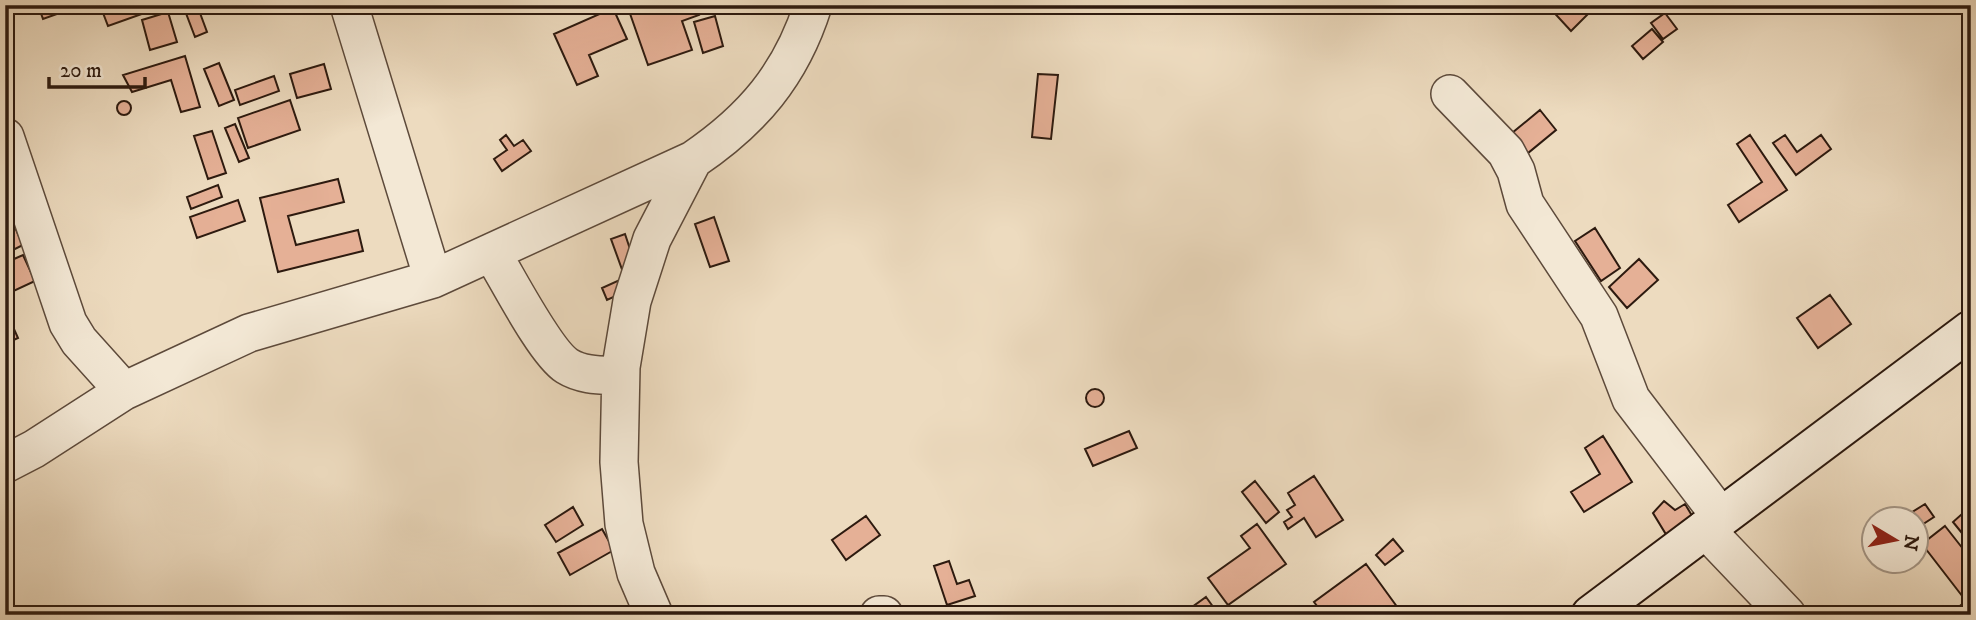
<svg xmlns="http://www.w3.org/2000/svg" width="1976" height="620" font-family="'IM FELL DW Pica',serif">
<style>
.building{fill:#e5b096;stroke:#2d1a0f;stroke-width:2}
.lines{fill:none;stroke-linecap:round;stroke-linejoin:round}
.minor-casing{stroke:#5d4a3b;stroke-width:40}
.secondary-casing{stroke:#2d1a0f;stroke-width:42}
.minor{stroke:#f3e8d5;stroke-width:37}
.secondary{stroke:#f3e8d5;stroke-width:38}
</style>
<rect width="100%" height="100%" fill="#eddbbf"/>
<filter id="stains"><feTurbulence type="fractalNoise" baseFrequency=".00286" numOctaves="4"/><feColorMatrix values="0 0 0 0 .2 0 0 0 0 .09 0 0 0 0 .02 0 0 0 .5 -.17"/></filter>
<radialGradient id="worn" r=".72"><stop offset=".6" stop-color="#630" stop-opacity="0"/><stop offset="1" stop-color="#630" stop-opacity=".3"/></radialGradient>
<path class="building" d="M 38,5 L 82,5 L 43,19 Z
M 100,5 L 167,5 L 108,26 Z
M 191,5 L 197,5 L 207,32 L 195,37 L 184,8 Z
M 627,5 L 695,5 L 699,15 L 682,21 L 692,50 L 648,65 Z
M 1547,5 L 1579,5 L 1588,14 L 1571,31 Z
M 613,8 L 627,39 L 589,55 L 598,76 L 577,85 L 554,34 Z
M 168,12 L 177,42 L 150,50 L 142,20 Z
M 1665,13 L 1677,29 L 1663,39 L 1651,23 Z
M 715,16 L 723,46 L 703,53 L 694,22 Z
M 1652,29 L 1663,42 L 1643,59 L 1632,46 Z
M 185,56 L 200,107 L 181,112 L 171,80 L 132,92 L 123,75 Z
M 219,63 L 234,100 L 219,106 L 204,69 Z
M 324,64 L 331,89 L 297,98 L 290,74 Z
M 1038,74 L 1058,75 L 1051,139 L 1032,137 Z
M 274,76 L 279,91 L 240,105 L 235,90 Z
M 290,100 L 300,130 L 248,148 L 238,118 Z
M117 108a7 7 0 1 1 14 0a7 7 0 1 1-14 0Z
M 1540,110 L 1556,130 L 1522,158 L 1506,138 Z
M 235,124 L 249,158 L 239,162 L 225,128 Z
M 212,131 L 226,173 L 208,179 L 194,136 Z
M 506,135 L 514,146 L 523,140 L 531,151 L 502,171 L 494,159 L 507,150 L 500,140 Z
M 1750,135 L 1787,190 L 1739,222 L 1728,205 L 1762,182 L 1737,144 Z
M 1785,135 L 1797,152 L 1821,135 L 1831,149 L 1796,175 L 1773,143 Z
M 338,179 L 344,202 L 288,216 L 296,245 L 358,230 L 363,251 L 278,272 L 260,198 Z
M 218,185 L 222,197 L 191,209 L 187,197 Z
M 238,200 L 245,221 L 197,238 L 190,217 Z
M 5,205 L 23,245 L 5,254 Z
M 714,217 L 729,261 L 710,267 L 695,224 Z
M 1595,228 L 1620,268 L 1601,281 L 1575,241 Z
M 625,234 L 637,270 L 624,275 L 611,239 Z
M 23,255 L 35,281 L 5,295 L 5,263 Z
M 1639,259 L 1658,280 L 1627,308 L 1609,287 Z
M 624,278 L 629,290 L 607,300 L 602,288 Z
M 1830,295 L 1851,324 L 1818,348 L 1797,318 Z
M 5,309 L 18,338 L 5,344 Z
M1086 398a9 9 0 1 1 18 0a9 9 0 1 1-18 0Z
M 1129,431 L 1137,448 L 1093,466 L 1085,449 Z
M 1603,436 L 1632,482 L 1584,512 L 1571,492 L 1600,474 L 1585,448 Z
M 1314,476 L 1343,520 L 1316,537 L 1304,518 L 1288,529 L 1284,522 L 1292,517 L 1287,510 L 1295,505 L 1288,493 Z
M 1255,481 L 1279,512 L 1266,523 L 1242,492 Z
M 1664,501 L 1675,510 L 1685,504 L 1694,519 L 1667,536 L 1653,513 Z
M 1925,504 L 1934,517 L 1917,528 L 1916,518 L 1911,518 L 1909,514 Z
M 1971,506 L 1971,534 L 1966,538 L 1953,522 Z
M 573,507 L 583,525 L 556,542 L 545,525 Z
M 866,516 L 880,535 L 846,560 L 832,540 Z
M 1257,524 L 1286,564 L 1228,605 L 1208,578 L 1250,548 L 1241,536 Z
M 1945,526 L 1971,559 L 1971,611 L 1966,615 L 1950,614 L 1966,601 L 1922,544 Z
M 602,529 L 614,550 L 570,575 L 558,553 Z
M 1393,539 L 1403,551 L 1385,565 L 1376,555 Z
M 949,561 L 957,584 L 969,580 L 975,596 L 947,605 L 934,566 Z
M 1366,564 L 1403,615 L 1324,615 L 1314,602 Z
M 1206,597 L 1219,615 L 1181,615 Z"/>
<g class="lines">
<defs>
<path id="minor" d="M 349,5 L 433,279
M 1450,94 L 1506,152 L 1516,171 L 1525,204 L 1599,316 L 1631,399 L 1721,517
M 5,137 L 68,323 L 79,341 L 124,391
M 492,253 C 508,279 545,352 567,366 C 583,376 602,375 620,376
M 5,464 L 34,449 L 124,391 L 249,333 L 433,279 L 693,160 C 752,120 791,75 813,5
M 1705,529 L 1787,615
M 654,615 L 636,573 L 624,524 L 619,462 L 621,367 L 632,301 L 652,239 L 693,160
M 879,615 L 884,615"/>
<path id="secondary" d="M 1591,615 L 1971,330"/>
</defs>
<use href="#minor" class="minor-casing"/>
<use href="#secondary" class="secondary-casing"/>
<use href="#minor" class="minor"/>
<use href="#secondary" class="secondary"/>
</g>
<rect width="1976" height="620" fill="none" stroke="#eddbbf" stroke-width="28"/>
<rect x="7" y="7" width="1962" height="606" fill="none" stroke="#2d1a0f" stroke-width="3.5"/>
<rect x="14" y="14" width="1948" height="592" fill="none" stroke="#2d1a0f" stroke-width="2"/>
<g transform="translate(1895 540) rotate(100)"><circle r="33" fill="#f3e8d5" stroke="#a49686" stroke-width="2"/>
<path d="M0-5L12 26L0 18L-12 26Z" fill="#8f2418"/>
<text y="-10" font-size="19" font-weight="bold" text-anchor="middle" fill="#2d1a0f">N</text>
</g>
<path d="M49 77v10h96v-10" fill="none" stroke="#2d1a0f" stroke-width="3.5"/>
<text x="60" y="77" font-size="21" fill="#2d1a0f" stroke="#f3e8d5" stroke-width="5" paint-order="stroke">20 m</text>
<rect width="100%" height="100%" filter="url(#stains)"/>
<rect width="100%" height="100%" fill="url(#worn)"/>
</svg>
